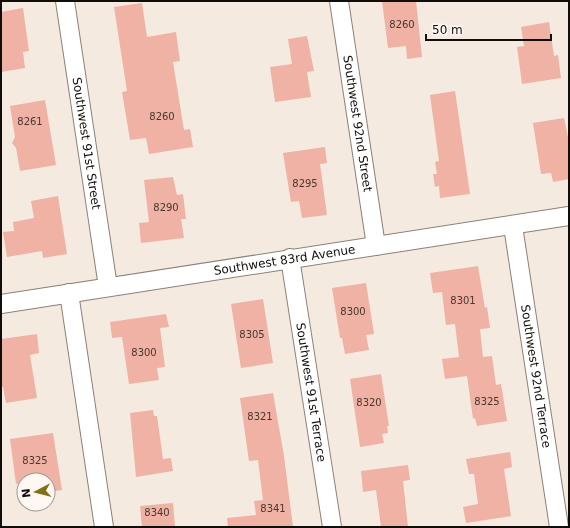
<svg xmlns="http://www.w3.org/2000/svg" width="570" height="528" font-family="'DejaVu Sans',sans-serif">
<style>
.building{fill:#efb2a4}
.lines{fill:none;stroke-linecap:round;stroke-linejoin:round}
.street-casing{stroke:#8b8177;stroke-width:20}
.street{stroke:#fff;stroke-width:18}
.labels{text-anchor:middle;stroke-width:3.5;stroke-linejoin:round;paint-order:stroke}
.number-label{font-size:10px;fill:#483730}
.street-label{font-size:12px;fill:#110e0a;stroke:#fff8f2}
</style>
<rect width="100%" height="100%" fill="#f5eadf"/>
<path class="building" d="M 382,1 L 416,1 L 422,57 L 407,59 L 406,46 L 388,48 Z
M 142,3 L 147,37 L 176,32 L 180,61 L 173,62 L 184,130 L 190,129 L 193,147 L 149,154 L 146,138 L 130,140 L 122,92 L 127,91 L 114,7 Z
M 23,8 L 29,51 L 23,52 L 25,68 L 1,72 L 1,12 Z
M 549,22 L 554,56 L 558,55 L 561,78 L 522,84 L 517,47 L 524,46 L 521,27 Z
M 307,36 L 314,71 L 307,72 L 311,97 L 275,102 L 270,67 L 292,64 L 288,39 Z
M 455,91 L 470,194 L 440,198 L 439,186 L 435,187 L 433,174 L 437,174 L 435,162 L 439,161 L 430,95 Z
M 45,100 L 56,165 L 20,171 L 16,148 L 12,143 L 15,137 L 10,106 Z
M 564,118 L 569,142 L 569,179 L 553,182 L 551,173 L 541,174 L 533,123 Z
M 325,147 L 327,163 L 320,164 L 327,215 L 302,218 L 299,201 L 291,202 L 283,153 Z
M 173,177 L 177,195 L 183,194 L 186,219 L 181,219 L 184,238 L 141,243 L 139,223 L 149,222 L 144,180 Z
M 58,196 L 67,254 L 43,258 L 42,251 L 7,257 L 3,232 L 14,231 L 13,222 L 34,218 L 31,201 Z
M 478,266 L 485,308 L 487,307 L 490,328 L 480,329 L 483,357 L 492,356 L 496,385 L 501,384 L 507,421 L 477,426 L 475,418 L 473,419 L 467,376 L 445,379 L 442,359 L 459,357 L 455,324 L 446,325 L 442,292 L 433,293 L 430,273 Z
M 366,283 L 374,334 L 366,335 L 369,350 L 345,354 L 342,338 L 340,338 L 332,288 Z
M 263,299 L 273,363 L 241,368 L 231,304 Z
M 166,314 L 169,327 L 160,328 L 165,367 L 157,368 L 159,380 L 129,384 L 122,337 L 112,338 L 110,322 Z
M 37,334 L 39,353 L 30,355 L 37,398 L 6,403 L 3,387 L 1,387 L 1,339 Z
M 381,374 L 389,426 L 387,426 L 388,433 L 382,434 L 384,443 L 360,447 L 350,379 Z
M 273,393 L 284,456 L 293,527 L 228,527 L 227,518 L 256,515 L 254,501 L 263,500 L 258,460 L 249,461 L 240,398 Z
M 153,410 L 154,416 L 157,416 L 163,459 L 171,458 L 173,471 L 136,477 L 130,413 Z
M 53,433 L 62,490 L 48,492 L 48,480 L 24,480 L 24,495 L 22,496 L 20,483 L 16,484 L 10,439 Z
M 510,452 L 512,467 L 504,469 L 511,516 L 466,523 L 463,507 L 478,504 L 474,474 L 469,474 L 466,459 Z
M 408,465 L 410,480 L 403,481 L 408,527 L 381,527 L 376,490 L 363,492 L 361,471 Z
M 173,503 L 175,527 L 142,527 L 140,506 Z"/>
<g class="lines">
<defs>
<g id="street">
<path id="s1" d="M 65,1 L 108,287"/>
<path id="s2" d="M 339,1 L 376,246"/>
<path id="s3" d="M 513,226 L 559,527"/>
<path id="s4" d="M 290,258 L 332,527"/>
<path d="M 69,293 L 104,527"/>
<path id="s5" d="M 1,304 L 569,216"/>
</g>
</defs>
<use href="#street" class="street-casing"/>
<use href="#street" class="street"/>
</g>
<g class="labels">
<g class="number-label">
<text x="402" y="28">8260</text>
<text x="162" y="120">8260</text>
<text x="30" y="125">8261</text>
<text x="305" y="187">8295</text>
<text x="166" y="211">8290</text>
<text x="463" y="304">8301</text>
<text x="353" y="315">8300</text>
<text x="252" y="338">8305</text>
<text x="144" y="356">8300</text>
<text x="487" y="405">8325</text>
<text x="369" y="406">8320</text>
<text x="260" y="420">8321</text>
<text x="35" y="464">8325</text>
<text x="273" y="512">8341</text>
<text x="157" y="516">8340</text>
</g>
<g class="street-label">
<text dy="4" stroke="none"><textPath href="#s2" startOffset="124">Southwest 92nd Street</textPath></text>
<text dy="4" stroke="none"><textPath href="#s1" startOffset="144">Southwest 91st Street</textPath></text>
<text dy="4" stroke="none"><textPath href="#s5" startOffset="287">Southwest 83rd Avenue</textPath></text>
<text dy="4" stroke="none"><textPath href="#s3" startOffset="152">Southwest 92nd Terrace</textPath></text>
<text dy="4" stroke="none"><textPath href="#s4" startOffset="136">Southwest 91st Terrace</textPath></text>
</g>
</g>
<rect width="570" height="528" fill="none" stroke="#110e0a" stroke-width="4"/>
<g transform="translate(36 492) rotate(263)"><circle r="19" fill="#fff8f2" stroke="#a09a95"/>
<path d="M0-3L7 15L0 10L-7 15Z" fill="#817110"/>
<text y="-6" font-size="11" font-weight="bold" text-anchor="middle" fill="#110e0a">N</text>
</g>
<path d="M426 34v6h125v-6" fill="none" stroke="#110e0a" stroke-width="2"/>
<text x="432" y="34" font-size="12" fill="#110e0a" stroke="#fff8f2" stroke-width="3" paint-order="stroke">50 m</text>
</svg>
